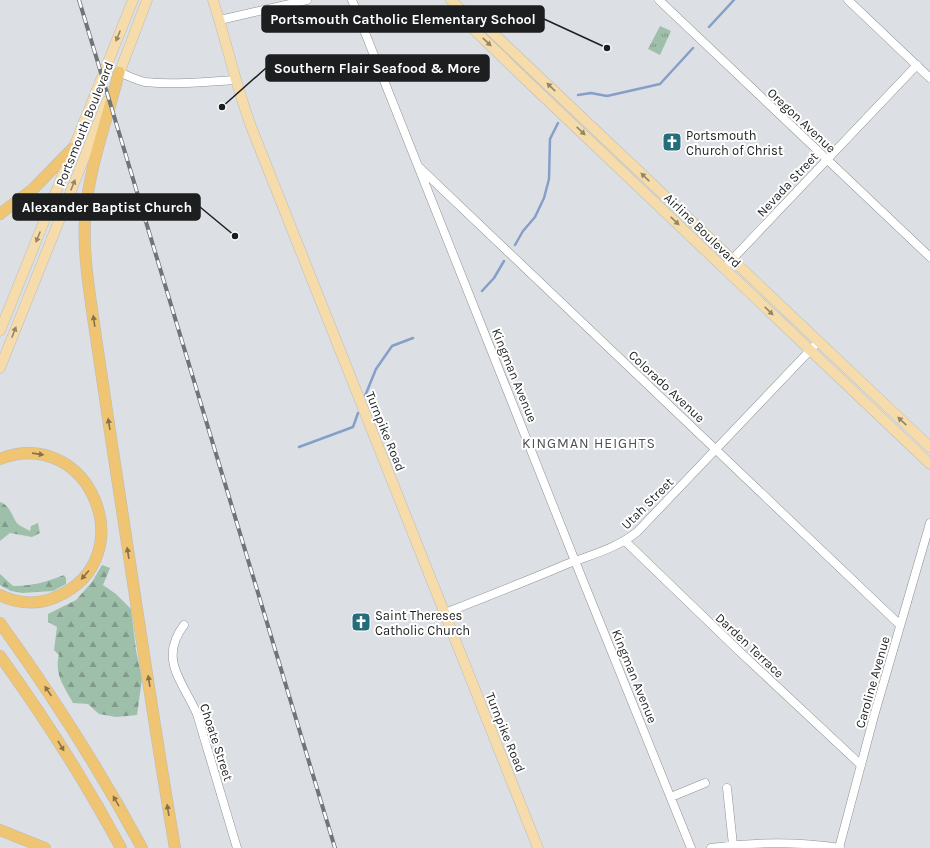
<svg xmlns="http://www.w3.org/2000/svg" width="930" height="848" font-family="Karla,sans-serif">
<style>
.forest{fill:url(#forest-firs)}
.park{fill:url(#park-tufts)}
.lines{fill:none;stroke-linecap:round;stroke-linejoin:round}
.stream{stroke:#859fc8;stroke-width:2.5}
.minor-casing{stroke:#8d9196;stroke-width:9}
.major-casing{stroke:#bbbcbc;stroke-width:11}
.highway-casing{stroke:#bbbcbc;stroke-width:12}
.minor{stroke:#fff;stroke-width:8}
.major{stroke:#f5dcaa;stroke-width:10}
.highway{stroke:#efc472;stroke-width:11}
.rail-casing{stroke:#717477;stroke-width:4}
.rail{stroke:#fff;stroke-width:2.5;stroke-dasharray:8;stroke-linecap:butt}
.oneway{fill:#93866b}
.oneway2{fill:#867148}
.labels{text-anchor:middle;stroke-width:4;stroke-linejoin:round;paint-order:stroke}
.street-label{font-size:13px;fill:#1c1e1f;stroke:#fff}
.poi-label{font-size:13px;fill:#1c1e1f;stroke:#fff;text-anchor:start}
.neighbourhood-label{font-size:14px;letter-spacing:1px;fill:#4c5054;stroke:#fff}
.leader{fill:none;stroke:#1c1e1f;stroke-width:1.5}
.callout-dot{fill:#1c1e1f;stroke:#fff;stroke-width:1.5}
.callout{fill:#1c1e1f;stroke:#1c1e1f;stroke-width:1.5}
.callout-label{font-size:14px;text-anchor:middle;font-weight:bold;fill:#fff}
</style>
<defs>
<pattern id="forest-firs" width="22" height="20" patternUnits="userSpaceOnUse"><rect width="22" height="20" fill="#9ebfaa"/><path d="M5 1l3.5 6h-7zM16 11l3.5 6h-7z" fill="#809b8a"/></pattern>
<pattern id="park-tufts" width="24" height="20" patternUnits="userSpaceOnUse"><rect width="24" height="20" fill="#9ebfaa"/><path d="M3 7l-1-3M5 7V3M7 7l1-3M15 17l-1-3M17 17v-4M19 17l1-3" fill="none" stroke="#809b8a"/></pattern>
</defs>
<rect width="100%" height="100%" fill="#dce0e5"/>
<path class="forest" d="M 0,502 C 11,505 13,521 19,525 C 22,527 27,529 30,531 L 31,526 L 38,523 L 40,533 L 32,537 L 10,533 L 0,541 Z
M 102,565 L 110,568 L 103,585 L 116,594 L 131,609 L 136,650 L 142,679 L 137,715 L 116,717 L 99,714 L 88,704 L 73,703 C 64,686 54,674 59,655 L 54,650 L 57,627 L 48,622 L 48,614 L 76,600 L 92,582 Z
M 0,574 L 13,586 C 33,586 46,582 64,575 L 66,578 L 66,584 L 53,591 L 22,593 L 11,591 L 0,585 Z"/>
<path class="park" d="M 660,26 L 671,31 L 660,55 L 648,49 Z"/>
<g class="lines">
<path class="stream" d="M 709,27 L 734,0
M 578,95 L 591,93 L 607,96 L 660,84 L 693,48
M 515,245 L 523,231 L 535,217 L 544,198 L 549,179 L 550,139 L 558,123
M 482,291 L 494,278 L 504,261
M 365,396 L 376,369 L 392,346 L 413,338
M 299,447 L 353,427 L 358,413"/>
<defs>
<path id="minor" d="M 352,0 L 575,561 L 691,848
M 659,0 L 930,257
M 848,0 L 930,78
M 220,20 L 307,0
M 119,72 C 128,76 136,80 145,82 C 174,85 206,82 235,80
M 420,168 L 900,625
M 724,268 L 917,65
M 625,541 L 739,651 L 861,765
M 445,613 C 486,597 527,581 567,564 C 593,554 615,549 637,532 L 818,342
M 184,625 C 158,659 183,682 197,714 L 237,848
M 727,788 L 733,845
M 671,797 L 705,783
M 711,848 C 754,842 796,841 840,848
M 839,848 L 874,716 L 930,523"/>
<path id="major" d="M 213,0 C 227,43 236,87 252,129 L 538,848
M 451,0 L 463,12 L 465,21 L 527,81 L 930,464
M 463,12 L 472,13 L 512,51 L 930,447
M 117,79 L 147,0
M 0,331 L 133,0
M 0,368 L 107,101"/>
<path id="highway" d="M 119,72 C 107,122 89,165 85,218 C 83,253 89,289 94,324 C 100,364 106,405 112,445 C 133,580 152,714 175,848
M 0,214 L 33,189 L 73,148
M 0,459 C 90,424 145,559 56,597 C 39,605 17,604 0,595
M 0,623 C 52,695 100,770 142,848
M 0,656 C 44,717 85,781 121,848
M 0,830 L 45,848"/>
</defs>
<use href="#minor" class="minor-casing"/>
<use href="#major" class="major-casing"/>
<use href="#highway" class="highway-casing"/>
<use href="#minor" class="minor"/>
<use href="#major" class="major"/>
<use href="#highway" class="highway"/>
<defs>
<path id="rail" d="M 79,0 L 335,848"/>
</defs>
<use href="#rail" class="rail-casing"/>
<use href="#rail" class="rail"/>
</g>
<defs><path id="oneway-solid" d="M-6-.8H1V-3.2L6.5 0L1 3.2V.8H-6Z"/></defs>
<g class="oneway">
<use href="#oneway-solid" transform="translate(118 36) rotate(112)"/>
<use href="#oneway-solid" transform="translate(487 42) rotate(44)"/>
<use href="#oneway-solid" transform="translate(551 87) rotate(-136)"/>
<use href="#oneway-solid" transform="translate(581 131) rotate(43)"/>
<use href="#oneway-solid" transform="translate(645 177) rotate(-136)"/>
<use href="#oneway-solid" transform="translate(73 185) rotate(-68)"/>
<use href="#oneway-solid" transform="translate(675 221) rotate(44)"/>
<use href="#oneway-solid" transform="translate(38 237) rotate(112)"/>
<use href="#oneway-solid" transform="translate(769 311) rotate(44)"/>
<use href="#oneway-solid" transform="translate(14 332) rotate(-69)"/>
<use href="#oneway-solid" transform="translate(902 421) rotate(-137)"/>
</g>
<g class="oneway2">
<use href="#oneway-solid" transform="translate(94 321) rotate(-98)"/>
<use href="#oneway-solid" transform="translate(109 424) rotate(-99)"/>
<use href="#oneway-solid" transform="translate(38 454) rotate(8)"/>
<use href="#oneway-solid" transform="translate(128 553) rotate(-99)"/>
<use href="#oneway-solid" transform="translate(85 575) rotate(131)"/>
<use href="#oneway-solid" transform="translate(149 681) rotate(-99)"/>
<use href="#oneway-solid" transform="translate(48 691) rotate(-124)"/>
<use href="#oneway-solid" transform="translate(61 746) rotate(59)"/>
<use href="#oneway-solid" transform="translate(116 801) rotate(-120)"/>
<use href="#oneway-solid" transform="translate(168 810) rotate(-99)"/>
</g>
<defs>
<symbol id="church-square" viewBox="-11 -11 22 22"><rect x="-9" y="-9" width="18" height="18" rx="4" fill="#266d7b" stroke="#fff"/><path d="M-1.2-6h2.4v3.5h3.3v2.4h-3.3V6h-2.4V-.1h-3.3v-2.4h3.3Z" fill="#fff"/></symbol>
</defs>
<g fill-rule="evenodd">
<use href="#church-square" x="661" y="131" width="22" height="22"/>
<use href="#church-square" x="350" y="611" width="22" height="22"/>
</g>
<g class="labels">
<g class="street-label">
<text transform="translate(802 120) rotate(43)" y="5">Oregon Avenue</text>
<text transform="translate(84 124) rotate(-68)" y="5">Portsmouth Boulevard</text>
<text transform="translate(787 184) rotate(-47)" y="5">Nevada Street</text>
<text transform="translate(703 230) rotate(44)" y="5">Airline Boulevard</text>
<text transform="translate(515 375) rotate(68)" y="5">Kingman Avenue</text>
<text transform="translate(667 386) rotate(43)" y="5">Colorado Avenue</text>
<text transform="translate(386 431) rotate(68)" y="5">Turnpike Road</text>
<text transform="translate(647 503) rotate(-45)" y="5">Utah Street</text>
<text transform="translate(750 645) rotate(43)" y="5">Darden Terrace</text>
<text transform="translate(635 676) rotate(68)" y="5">Kingman Avenue</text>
<text transform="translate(872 682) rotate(-74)" y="5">Caroline Avenue</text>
<text transform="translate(506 732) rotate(68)" y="5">Turnpike Road</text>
<text transform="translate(217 742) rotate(72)" y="5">Choate Street</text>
</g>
<g class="poi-label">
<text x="686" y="140">Portsmouth<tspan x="686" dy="15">Church of Christ</tspan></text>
<text x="375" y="620">Saint Thereses<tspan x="375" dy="15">Catholic Church</tspan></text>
</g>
<g class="neighbourhood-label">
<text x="589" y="448">KINGMAN HEIGHTS</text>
</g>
</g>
<path class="leader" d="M607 48L544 19M222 107L266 68M235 236L200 207"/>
<g class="callout-dot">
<circle cx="607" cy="48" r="4"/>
<circle cx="222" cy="107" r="4"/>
<circle cx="235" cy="236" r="4"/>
</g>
<g class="callout">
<rect x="262" y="6" width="282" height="26" rx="4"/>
<rect x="266" y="55" width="223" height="26" rx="4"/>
<rect x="13" y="194" width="187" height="26" rx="4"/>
</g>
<g class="callout-label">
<text x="403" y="24">Portsmouth Catholic Elementary School</text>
<text x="377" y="73">Southern Flair Seafood &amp; More</text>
<text x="107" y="212">Alexander Baptist Church</text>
</g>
</svg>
